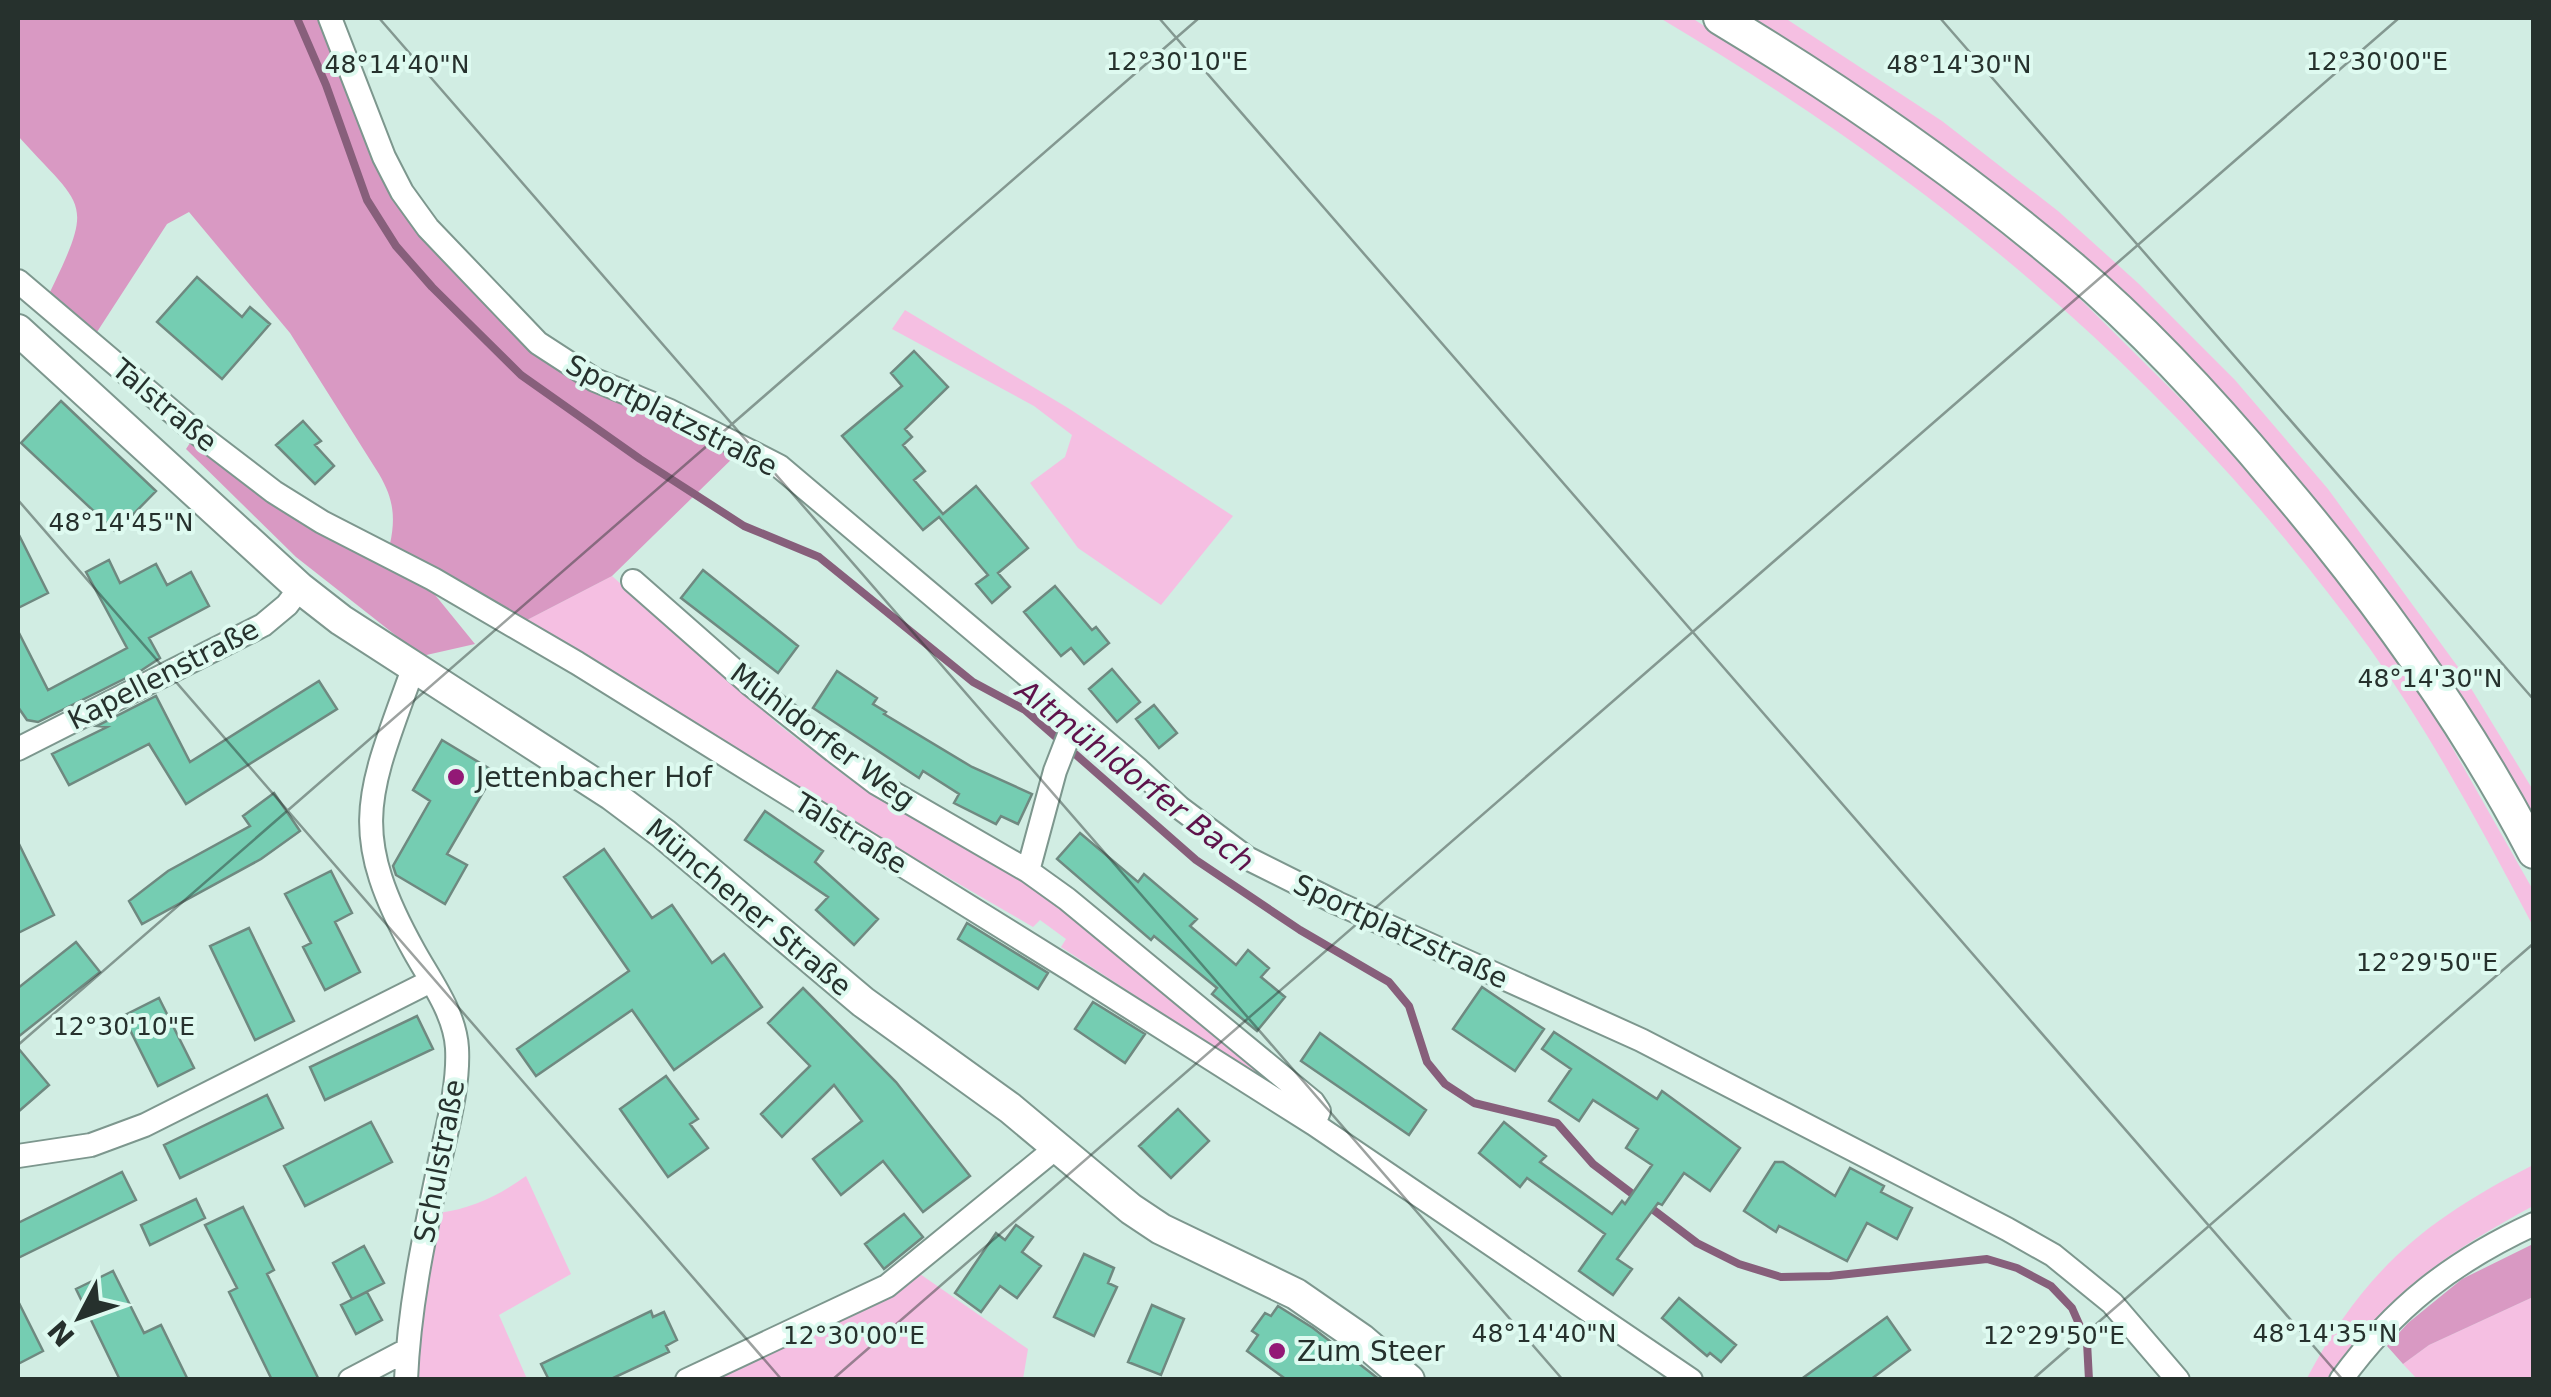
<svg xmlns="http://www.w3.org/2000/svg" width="2551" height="1397" font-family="'DejaVu Sans',sans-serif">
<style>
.green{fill:#f5bfe2}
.forest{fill:#d999c3}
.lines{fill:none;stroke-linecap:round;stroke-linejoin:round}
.stream{stroke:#875f7b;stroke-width:8}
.building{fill:#75cdb2;stroke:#6f8980;stroke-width:2.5}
.minor-casing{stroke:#7d978e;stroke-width:26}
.tertiary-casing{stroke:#7d978e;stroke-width:34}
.secondary-casing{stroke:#7d978e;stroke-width:36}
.minor{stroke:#fff;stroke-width:22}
.tertiary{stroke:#fff;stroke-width:30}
.secondary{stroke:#fff;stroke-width:32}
.ticks{fill:none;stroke:#26312d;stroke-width:2.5;stroke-opacity:0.45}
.poi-dot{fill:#931976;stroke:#defaf0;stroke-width:4}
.labels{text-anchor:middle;stroke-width:8;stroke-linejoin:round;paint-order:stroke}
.street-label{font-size:28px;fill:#26312d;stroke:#defaf0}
.poi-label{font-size:28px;fill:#26312d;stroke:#defaf0;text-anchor:start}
.water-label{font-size:30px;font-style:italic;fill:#5e134b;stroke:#defaf0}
.ticks-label{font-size:25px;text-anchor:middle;fill:#26312d;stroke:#defaf0;stroke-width:8;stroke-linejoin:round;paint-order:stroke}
</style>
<rect width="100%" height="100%" fill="#d1ede3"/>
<path class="green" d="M 1660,18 L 1692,18 L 1890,146 L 1971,209 L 2065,284 L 2187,405 L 2291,521 L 2361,610 L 2435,717 L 2533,890 L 2533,926 C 2483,831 2431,734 2368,646 C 2173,378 1943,186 1660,18 Z
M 1753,18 L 1785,18 L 1942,121 L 2058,211 L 2139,284 L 2235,380 L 2328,489 L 2458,667 L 2533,790 L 2533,818 C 2404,591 2238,388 2038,219 C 1950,145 1852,79 1753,18 Z
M 905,310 L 1068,408 L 1233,516 L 1161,605 L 1078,548 L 1030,483 L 1065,457 L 1072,435 L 1034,406 L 892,329 Z
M 612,576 L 779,725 L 844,775 L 922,824 L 1017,876 L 1079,919 L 1290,1097 L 1061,947 L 1066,939 L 1040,920 L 1033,927 L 837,813 L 527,620 Z
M 2533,1165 L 2533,1206 C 2446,1253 2384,1296 2328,1379 L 2306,1380 C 2364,1270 2425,1220 2533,1165 Z
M 526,1176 L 571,1274 L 499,1315 L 527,1379 L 415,1380 L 425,1286 L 439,1213 C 473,1208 498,1196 526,1176 Z
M 920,1274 L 1028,1349 L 1023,1379 L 715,1380 L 713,1376 L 872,1303 Z
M 2533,1297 L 2533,1379 L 2417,1379 L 2403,1364 L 2429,1345 Z"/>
<path class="forest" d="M 18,18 L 322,18 L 376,157 L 492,309 L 739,452 L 612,576 L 527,620 L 390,544 C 396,516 393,498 379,474 L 290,333 L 189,212 L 167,224 L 97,332 L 50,292 C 95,199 84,209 18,136 Z
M 190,443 L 201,445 L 334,541 L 427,585 L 475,644 L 422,656 L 296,557 L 186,449 Z
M 2533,1244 L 2533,1297 L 2429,1345 L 2403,1364 L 2387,1346 L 2408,1323 L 2462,1279 Z"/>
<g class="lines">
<path class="stream" d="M 297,18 L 326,85 L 367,200 L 396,246 L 432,287 L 521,375 L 640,459 L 744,526 L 819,557 L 973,682 L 1025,710 L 1196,860 L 1300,930 L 1389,982 L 1409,1006 L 1427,1062 L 1445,1084 L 1474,1103 L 1557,1123 L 1593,1164 L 1697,1243 L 1739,1264 L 1781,1277 L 1830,1276 L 1987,1259 L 2017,1268 L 2051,1286 L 2072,1308 L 2087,1342 L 2089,1380"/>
</g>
<path class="building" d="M 197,277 L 242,317 L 250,307 L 270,324 L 222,379 L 157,322 Z
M 914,351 L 948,387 L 905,429 L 912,437 L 903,445 L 925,471 L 914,480 L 943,514 L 976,486 L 1028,548 L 998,573 L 1010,587 L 992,603 L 976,584 L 988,575 L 939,517 L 923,530 L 842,436 L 902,386 L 891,373 Z
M 61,401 L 156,491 L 116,532 L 21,443 Z
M 303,421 L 321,441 L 315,445 L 334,466 L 315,484 L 276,445 Z
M 18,533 L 48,593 L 18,608 Z
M 109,560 L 120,583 L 156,564 L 167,585 L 191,572 L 209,606 L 149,638 L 160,658 L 142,670 L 38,722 L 27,720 L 18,707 L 18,631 L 48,690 L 127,648 L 86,572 Z
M 703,570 L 798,646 L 778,673 L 681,598 Z
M 1055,586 L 1092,630 L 1096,627 L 1109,643 L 1084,664 L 1071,648 L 1061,656 L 1024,612 Z
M 1112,669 L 1140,702 L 1117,722 L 1089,689 Z
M 837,671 L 877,698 L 873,704 L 886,712 L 884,714 L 972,767 L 1032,794 L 1018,824 L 1001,816 L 996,824 L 954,803 L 959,794 L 923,771 L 919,778 L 813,708 Z
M 319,681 L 337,709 L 186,804 L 149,744 L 69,785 L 52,754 L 107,727 L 97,726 L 156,696 L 190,762 Z
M 1154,705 L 1177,733 L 1159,748 L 1136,719 Z
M 442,740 L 495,772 L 447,854 L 467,865 L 445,904 L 396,875 L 393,866 L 430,801 L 413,790 Z
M 274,793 L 300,831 L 261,859 L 142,924 L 129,901 L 168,871 L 250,826 L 243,816 Z
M 765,811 L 823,851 L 815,862 L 878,919 L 854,945 L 816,910 L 828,897 L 745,840 Z
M 1080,833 L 1138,882 L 1144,874 L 1197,919 L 1190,926 L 1236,965 L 1248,950 L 1269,968 L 1261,977 L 1285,997 L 1257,1031 L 1212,994 L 1217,988 L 1154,936 L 1151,940 L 1057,859 Z
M 18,842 L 54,915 L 18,933 Z
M 604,849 L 652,918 L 672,905 L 712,963 L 724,954 L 762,1007 L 674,1070 L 632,1010 L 536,1076 L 517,1049 L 629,971 L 564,877 Z
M 331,871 L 352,913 L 335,922 L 360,972 L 325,990 L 303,947 L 311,943 L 285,894 Z
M 967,923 L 1048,973 L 1038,989 L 958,939 Z
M 249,928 L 294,1021 L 255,1040 L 210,946 Z
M 76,942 L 100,972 L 18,1037 L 18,988 Z
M 1482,987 L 1544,1029 L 1515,1071 L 1453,1029 Z
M 803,988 L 896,1082 L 970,1176 L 923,1212 L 883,1161 L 841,1195 L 813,1159 L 862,1121 L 834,1085 L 782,1137 L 761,1114 L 810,1066 L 768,1023 Z
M 159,998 L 194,1068 L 158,1086 L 123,1016 Z
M 1093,1002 L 1145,1034 L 1125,1063 L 1075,1029 Z
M 417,1016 L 433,1049 L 325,1100 L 310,1067 Z
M 1554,1032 L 1657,1099 L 1662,1091 L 1740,1148 L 1710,1191 L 1684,1173 L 1662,1205 L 1658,1203 L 1617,1259 L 1632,1269 L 1613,1295 L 1579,1271 L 1605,1234 L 1527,1178 L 1520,1187 L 1479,1153 L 1504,1122 L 1546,1156 L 1540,1162 L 1612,1214 L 1622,1201 L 1625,1204 L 1652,1165 L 1626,1148 L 1638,1129 L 1593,1100 L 1579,1121 L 1549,1101 L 1571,1069 L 1542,1049 Z
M 1320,1033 L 1426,1110 L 1409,1135 L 1301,1061 Z
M 18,1048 L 49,1085 L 18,1112 Z
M 666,1076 L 698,1119 L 690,1124 L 708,1148 L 668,1177 L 620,1109 Z
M 267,1095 L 283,1128 L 180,1178 L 164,1145 Z
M 1178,1109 L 1209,1141 L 1171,1178 L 1139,1146 Z
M 371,1122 L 392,1162 L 305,1206 L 284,1166 Z
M 1775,1162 L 1783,1162 L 1835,1196 L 1850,1168 L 1884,1186 L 1881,1192 L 1912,1208 L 1897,1239 L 1867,1223 L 1847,1261 L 1779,1226 L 1776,1232 L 1744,1211 Z
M 122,1172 L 136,1200 L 18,1258 L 18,1223 Z
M 196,1199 L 205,1218 L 150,1245 L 141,1225 Z
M 243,1207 L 274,1270 L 267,1274 L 319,1380 L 272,1380 L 229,1292 L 237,1288 L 205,1225 Z
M 904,1214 L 923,1237 L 884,1269 L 865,1244 Z
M 1016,1225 L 1033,1237 L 1022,1252 L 1041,1266 L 1017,1298 L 1000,1286 L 981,1312 L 955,1293 L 996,1233 L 1005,1240 Z
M 364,1246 L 384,1283 L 352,1299 L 333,1263 Z
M 1084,1254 L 1114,1268 L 1108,1283 L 1117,1287 L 1094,1336 L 1054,1317 Z
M 113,1271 L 144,1333 L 161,1325 L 188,1380 L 120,1380 L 76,1289 Z
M 367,1292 L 382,1320 L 356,1334 L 341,1305 Z
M 1679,1298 L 1736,1345 L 1721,1362 L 1710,1353 L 1707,1356 L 1662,1318 Z
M 18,1301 L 43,1351 L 18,1364 Z
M 1152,1305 L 1184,1319 L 1161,1375 L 1128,1362 Z
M 1278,1306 L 1313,1328 L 1380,1380 L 1287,1380 L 1247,1351 L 1258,1335 L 1252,1331 L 1265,1313 L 1271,1316 Z
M 651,1311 L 653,1317 L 664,1312 L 677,1340 L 666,1346 L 669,1352 L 609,1380 L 549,1380 L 541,1364 Z
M 1887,1317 L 1910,1350 L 1870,1380 L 1800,1380 Z"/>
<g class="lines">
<defs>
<path id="minor" d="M 330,18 L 384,157 L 402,192 L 428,228 L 538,343 L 595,380 L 670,411 L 779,466 L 1139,770 L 1180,808 L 1247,858 L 1337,903 L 1641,1040 L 2007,1229 L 2053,1255 L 2112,1303 L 2178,1380
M 18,281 L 197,433 L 274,492 L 322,522 L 433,579 L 577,663 L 1071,970 L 1314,1124 L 1691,1380
M 633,581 L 750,684 L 834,751 L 876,783 L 1028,871 L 1067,899 L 1313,1102 L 1319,1111 L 1314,1124
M 18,749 L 263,625 L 287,605 L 300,588
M 1028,871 L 1055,771 L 1076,717
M 18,1156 L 91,1145 L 145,1125 L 431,981
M 350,1380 L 407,1350
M 406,1380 C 409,1305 425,1233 440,1161 C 448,1124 459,1085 457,1048 C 455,1013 430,980 414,951 C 346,829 369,792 413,669
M 687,1380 L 887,1286 L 1056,1148
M 2341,1380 C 2394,1307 2452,1262 2534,1224"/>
<path id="tertiary" d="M 18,330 L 300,588 L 341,620 L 612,795 L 664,834 L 863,1002 L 1010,1108 L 1131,1209 L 1161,1229 L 1296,1294 L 1361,1339 L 1409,1380"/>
<path id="secondary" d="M 1720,18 C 1843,92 1961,174 2071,267 C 2148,332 2217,408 2281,485 C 2377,598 2465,720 2534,852"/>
</defs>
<use href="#minor" class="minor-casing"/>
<use href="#tertiary" class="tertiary-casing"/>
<use href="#secondary" class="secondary-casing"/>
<use href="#minor" class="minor"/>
<use href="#tertiary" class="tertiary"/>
<use href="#secondary" class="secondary"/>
</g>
<path class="ticks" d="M 379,18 L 1563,1380M 1159,18 L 2343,1380M 1940,18 L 2534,700M 18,500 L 782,1380M 18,1045 L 1199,18M 832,1380 L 2399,18M 2032,1380 L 2534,943"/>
<g class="poi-dot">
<circle cx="456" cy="777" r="10"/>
<circle cx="1277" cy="1351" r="10"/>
</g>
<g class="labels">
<g class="street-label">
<text transform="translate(165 405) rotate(40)" y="10">Talstraße</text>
<text transform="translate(672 415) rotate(27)" y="10">Sportplatzstraße</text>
<text transform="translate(163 674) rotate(-27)" y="10">Kapellenstraße</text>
<text transform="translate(823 736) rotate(37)" y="10">Mühldorfer Weg</text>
<text transform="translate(851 833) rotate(32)" y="10">Talstraße</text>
<text transform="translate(749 907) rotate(40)" y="10">Münchener Straße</text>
<text transform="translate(1401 931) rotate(25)" y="10">Sportplatzstraße</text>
<text transform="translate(439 1161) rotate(-79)" y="10">Schulstraße</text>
</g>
<g class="poi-label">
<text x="476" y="787">Jettenbacher Hof</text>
<text x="1297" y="1361">Zum Steer</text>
</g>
<g class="water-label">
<text transform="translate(1135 776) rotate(38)" y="10">Altmühldorfer Bach</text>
</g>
</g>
<g class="ticks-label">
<text x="1177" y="70">12°30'10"E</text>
<text x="2377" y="70">12°30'00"E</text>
<text x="397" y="73">48°14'40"N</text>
<text x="1959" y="73">48°14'30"N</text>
<text x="121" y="531">48°14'45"N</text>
<text x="2430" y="687">48°14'30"N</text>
<text x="2427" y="971">12°29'50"E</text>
<text x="124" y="1035">12°30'10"E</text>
<text x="1544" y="1342">48°14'40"N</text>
<text x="2325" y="1342">48°14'35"N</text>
<text x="854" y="1344">12°30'00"E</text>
<text x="2054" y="1344">12°29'50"E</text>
</g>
<rect width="2551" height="1397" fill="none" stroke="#26312d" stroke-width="40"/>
<g transform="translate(80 1317) rotate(229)" stroke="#defaf0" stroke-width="8" paint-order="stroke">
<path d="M0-8L18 38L0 25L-18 38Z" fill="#26312d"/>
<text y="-15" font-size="28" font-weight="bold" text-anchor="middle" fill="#26312d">N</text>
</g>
</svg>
